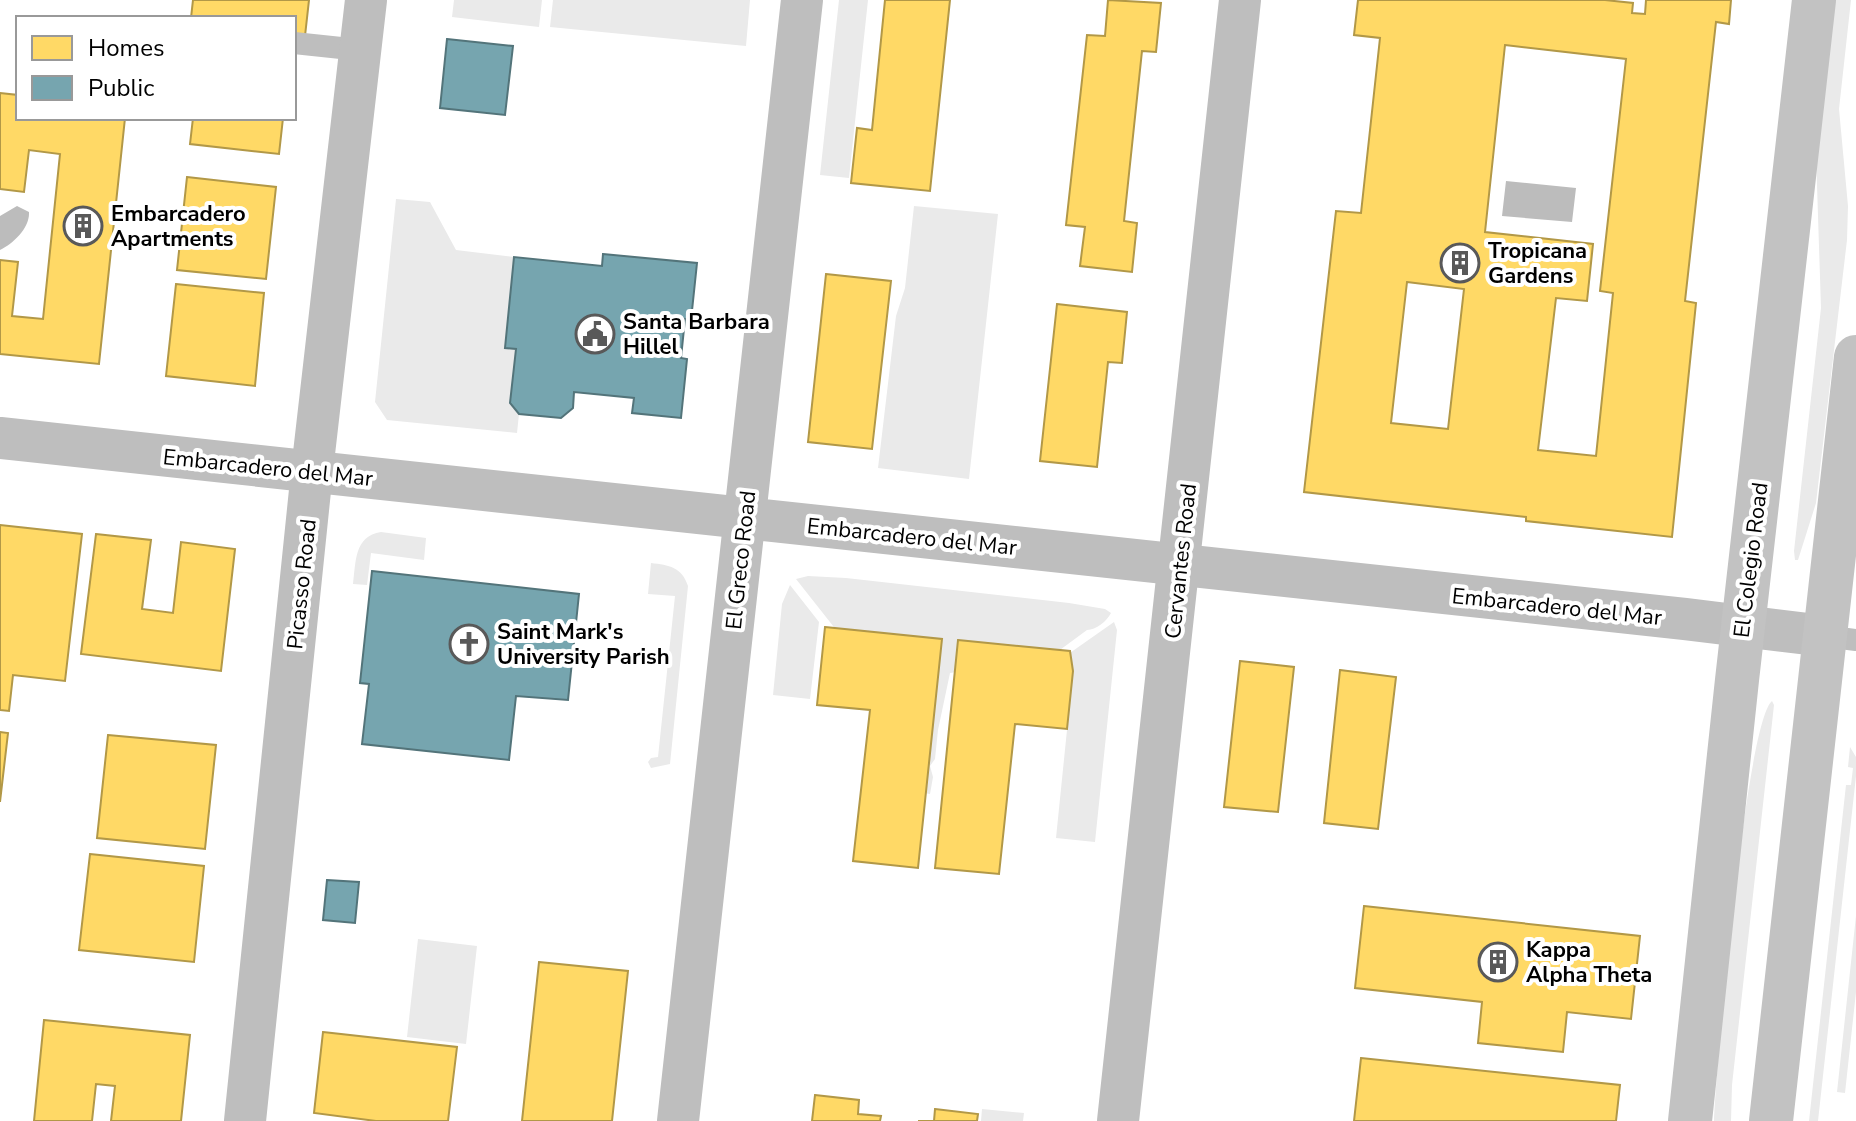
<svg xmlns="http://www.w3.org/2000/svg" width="1856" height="1121" font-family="'Nunito Sans',sans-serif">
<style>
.green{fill:#eaeaea}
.water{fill:#bcbcbc}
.homes{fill:#ffd966;stroke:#b29847;stroke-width:2;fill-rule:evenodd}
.public{fill:#76a5af;stroke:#53747a;stroke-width:2}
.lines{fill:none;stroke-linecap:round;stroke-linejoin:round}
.service{stroke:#bebebe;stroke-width:22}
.minor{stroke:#bebebe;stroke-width:42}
.secondary{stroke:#c2c2c2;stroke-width:44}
.labels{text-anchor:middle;stroke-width:8;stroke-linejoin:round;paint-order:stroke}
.poi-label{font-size:22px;font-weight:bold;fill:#000;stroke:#fff;text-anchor:start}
.street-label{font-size:22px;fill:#000;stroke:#fff}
</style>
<rect width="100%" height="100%" fill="#fff"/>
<path class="green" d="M 454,0 L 542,0 L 539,27 L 452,17 Z
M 553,0 L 750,0 L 746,46 L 550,27 Z
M 839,0 L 868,0 L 849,178 L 820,175 Z
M 1833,0 L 1851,0 L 1839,109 L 1848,206 L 1847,240 L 1816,503 L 1798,560 L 1795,560 L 1794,551 L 1821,308 L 1816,154 Z
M 396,199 L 430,202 L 456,250 L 514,257 L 505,348 L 516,349 L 510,403 L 519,414 L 517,433 L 387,420 L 375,402 Z
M 914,206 L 998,214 L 969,479 L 878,468 L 896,316 L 905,288 Z
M 381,532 L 426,538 L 424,560 L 371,553 L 367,585 L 353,584 C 356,562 354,536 381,532 Z
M 651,563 C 669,565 682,567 688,586 L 670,764 L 651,768 L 648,762 L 651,758 L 658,757 L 675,596 L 648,594 Z
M 808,576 L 846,578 L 1069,603 L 1105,609 L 1111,613 C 1107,621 1096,630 1087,630 L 1049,658 L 950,673 L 938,730 L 935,759 L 930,766 L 933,777 L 930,794 L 913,791 L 837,631 L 796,579 Z
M 790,585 L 819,622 L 810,699 L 773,695 L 782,604 Z
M 1114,622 L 1117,630 L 1095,842 L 1056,838 L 1073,671 L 1067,655 Z
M 1772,701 L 1774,705 L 1732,1085 L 1731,1121 L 1714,1121 C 1716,1067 1746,723 1772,701 Z
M 1850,747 L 1856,757 L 1856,776 L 1818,1121 L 1809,1121 L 1846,785 L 1851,785 L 1853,768 L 1848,767 Z
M 1856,916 L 1856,992 L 1845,1093 L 1837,1092 Z
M 418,939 L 477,946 L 466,1044 L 407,1037 Z
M 982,1109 L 1024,1113 L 1023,1121 L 981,1121 Z"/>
<path class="water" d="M 1506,181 L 1576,188 L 1572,222 L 1502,216 Z
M 17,206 L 29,212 C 30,228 13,244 0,250 L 0,216 Z"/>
<path class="homes" d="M 193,0 L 309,0 L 305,36 L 294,35 L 294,18 L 191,18 Z
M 885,0 L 950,0 L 930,191 L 851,183 L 857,128 L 872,130 Z
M 1108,0 L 1161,3 L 1156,52 L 1142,51 L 1124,221 L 1137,223 L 1132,272 L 1080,266 L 1085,227 L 1066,225 L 1087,35 L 1105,36 Z
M 1358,0 L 1605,0 L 1633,3 L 1632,13 L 1645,14 L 1646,0 L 1731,0 L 1729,24 L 1716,22 L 1685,301 L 1696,303 L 1672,537 L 1526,521 L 1526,517 L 1304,492 L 1336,211 L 1361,213 L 1380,38 L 1354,35 ZM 1505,45 L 1626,59 L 1600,291 L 1613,293 L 1596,456 L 1538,450 L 1556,298 L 1587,301 L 1593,244 L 1485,232 ZM 1407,282 L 1464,289 L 1448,429 L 1391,423 Z
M 0,93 L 18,95 L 18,118 L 125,118 L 99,364 L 0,354 L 0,260 L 18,262 L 12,316 L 43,319 L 60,154 L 29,150 L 24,192 L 0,189 Z
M 193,118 L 283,118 L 279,154 L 190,144 Z
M 187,177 L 276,187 L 266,279 L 177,270 Z
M 826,274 L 891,281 L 872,449 L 808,442 Z
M 176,284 L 264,293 L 255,386 L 166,376 Z
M 1057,304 L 1127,312 L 1122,363 L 1108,362 L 1097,467 L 1040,461 Z
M 0,525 L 82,534 L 65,681 L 13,675 L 9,711 L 0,710 Z
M 96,534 L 151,540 L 142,609 L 173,613 L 181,542 L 235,549 L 221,671 L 81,654 Z
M 825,627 L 942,639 L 918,868 L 853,861 L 870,710 L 817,705 Z
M 958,640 L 1070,651 L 1073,671 L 1067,729 L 1015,724 L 999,874 L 935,868 Z
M 1240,661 L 1294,667 L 1278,812 L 1224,807 Z
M 1340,670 L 1396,677 L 1378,829 L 1324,823 Z
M 0,732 L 8,733 L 0,802 Z
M 108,735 L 216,745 L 205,849 L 97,838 Z
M 90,854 L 204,866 L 194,962 L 79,950 Z
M 1364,906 L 1640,936 L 1631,1019 L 1567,1012 L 1563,1052 L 1478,1043 L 1482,1002 L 1355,988 Z
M 539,962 L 628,971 L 612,1121 L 522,1121 Z
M 44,1020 L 190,1035 L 181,1121 L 111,1121 L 115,1086 L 96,1084 L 92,1121 L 34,1121 Z
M 323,1032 L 457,1047 L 448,1121 L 376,1121 L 314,1113 Z
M 1361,1058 L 1620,1085 L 1616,1121 L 1354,1121 Z
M 815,1095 L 859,1100 L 858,1114 L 881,1116 L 880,1121 L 812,1121 Z
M 935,1109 L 978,1114 L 977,1121 L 918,1121 L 934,1121 Z"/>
<path class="public" d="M 447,39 L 513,46 L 505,115 L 440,108 Z
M 603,254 L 697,263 L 691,320 L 685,319 L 681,358 L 687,359 L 681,418 L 632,413 L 634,398 L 574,392 L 573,408 L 561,418 L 519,414 L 510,403 L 516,349 L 505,348 L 514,257 L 602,266 Z
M 372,571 L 579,594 L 568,700 L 516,696 L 509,760 L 362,744 L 369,684 L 360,683 Z
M 327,880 L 359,882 L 355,923 L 323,920 Z"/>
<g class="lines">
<path class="service" d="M 294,43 L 360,50
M 1825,636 L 1856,640"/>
<path class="minor" d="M 0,438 L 1685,619 L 1825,636
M 245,1121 L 312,471 L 366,0
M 678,1121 L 802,0
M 1118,1121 L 1240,0"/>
<path class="secondary" d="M 1690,1121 L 1737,680 L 1814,0
M 1771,1121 L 1856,357"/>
</g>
<defs>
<symbol id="building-ring" viewBox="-11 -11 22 22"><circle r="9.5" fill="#fff" stroke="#595959" stroke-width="1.5"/><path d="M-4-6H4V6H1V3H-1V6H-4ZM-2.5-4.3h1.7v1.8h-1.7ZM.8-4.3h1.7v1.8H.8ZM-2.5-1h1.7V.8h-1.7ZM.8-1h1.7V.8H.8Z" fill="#595959"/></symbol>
<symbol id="civic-ring" viewBox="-11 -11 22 22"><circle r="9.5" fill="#fff" stroke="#595959" stroke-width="1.5"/><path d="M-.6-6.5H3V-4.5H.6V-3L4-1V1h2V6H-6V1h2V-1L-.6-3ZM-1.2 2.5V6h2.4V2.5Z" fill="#595959"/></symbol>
<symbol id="church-ring" viewBox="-11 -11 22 22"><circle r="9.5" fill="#fff" stroke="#595959" stroke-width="1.5"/><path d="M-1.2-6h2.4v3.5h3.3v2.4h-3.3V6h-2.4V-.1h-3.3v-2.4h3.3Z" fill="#595959"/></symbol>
</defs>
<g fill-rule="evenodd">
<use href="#building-ring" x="61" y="204" width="44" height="44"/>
<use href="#building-ring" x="1438" y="241" width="44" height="44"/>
<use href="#civic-ring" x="573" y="312" width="44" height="44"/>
<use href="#church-ring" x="447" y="622" width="44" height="44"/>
<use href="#building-ring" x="1476" y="940" width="44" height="44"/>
</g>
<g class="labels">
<g class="poi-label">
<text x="111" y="221">Embarcadero<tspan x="111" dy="25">Apartments</tspan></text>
<text x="1488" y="258">Tropicana<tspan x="1488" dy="25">Gardens</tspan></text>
<text x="623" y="329">Santa Barbara<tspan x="623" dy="25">Hillel</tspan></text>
<text x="497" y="639">Saint Mark's<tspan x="497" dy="25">University Parish</tspan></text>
<text x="1526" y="957">Kappa<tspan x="1526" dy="25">Alpha Theta</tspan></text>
</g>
<g class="street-label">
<text transform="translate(268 467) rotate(6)" y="8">Embarcadero del Mar</text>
<text transform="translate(912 536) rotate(6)" y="8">Embarcadero del Mar</text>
<text transform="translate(740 560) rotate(-84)" y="8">El Greco Road</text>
<text transform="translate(1750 560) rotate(-83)" y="8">El Colegio Road</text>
<text transform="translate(1180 561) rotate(-84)" y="8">Cervantes Road</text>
<text transform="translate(301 584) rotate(-84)" y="8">Picasso Road</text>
<text transform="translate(1557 606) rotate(6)" y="8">Embarcadero del Mar</text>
</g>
</g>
<rect x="16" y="16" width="280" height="104" fill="#ffffff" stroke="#999999" stroke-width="2"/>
<rect x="32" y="36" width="40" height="24" fill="#ffd966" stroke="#999999" stroke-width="2"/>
<text x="88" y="56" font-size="24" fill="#000000">Homes</text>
<rect x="32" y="76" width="40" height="24" fill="#76a5af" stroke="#999999" stroke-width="2"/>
<text x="88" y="96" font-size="24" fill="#000000">Public</text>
</svg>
